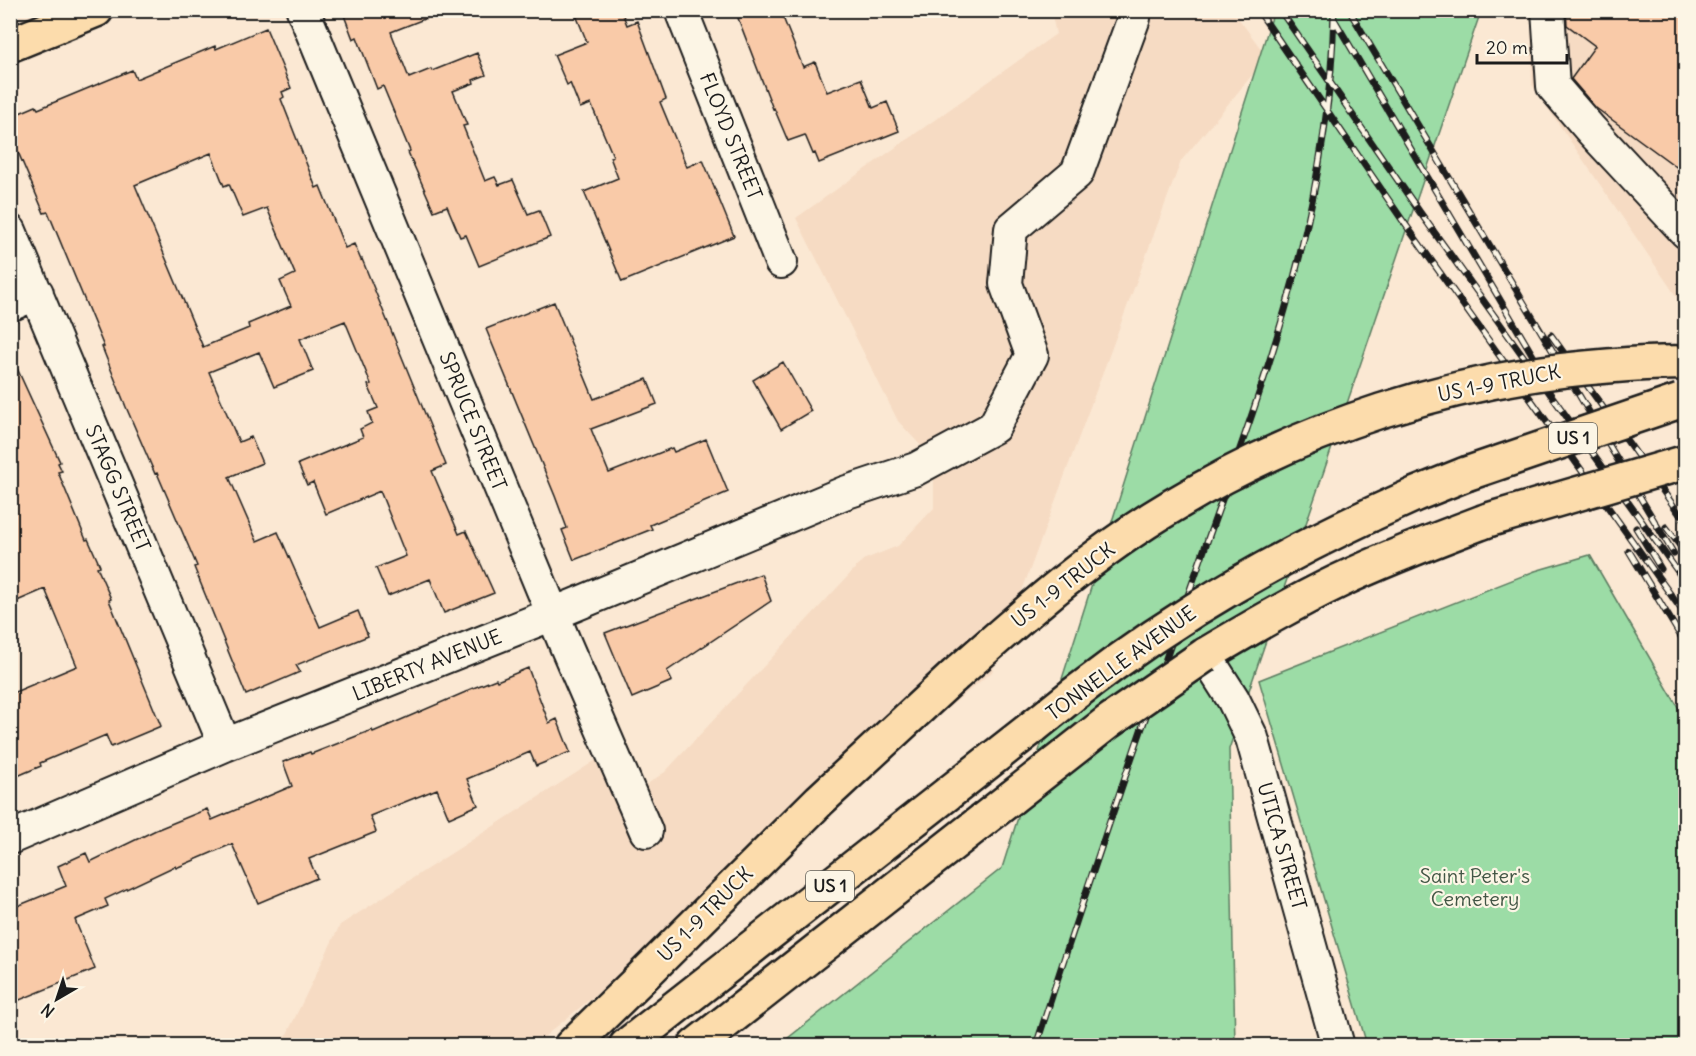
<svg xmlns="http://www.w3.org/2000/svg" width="1696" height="1056" font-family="Delius,sans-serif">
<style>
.built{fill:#f6dbc3}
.green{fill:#9cdca6;stroke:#5c7c61;stroke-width:1.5}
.building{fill:#f9caa8;stroke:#1c1c1c;stroke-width:1.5;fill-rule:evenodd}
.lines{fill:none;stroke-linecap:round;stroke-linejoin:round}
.minor-casing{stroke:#1c1c1c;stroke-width:36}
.major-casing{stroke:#1c1c1c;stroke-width:38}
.highway-casing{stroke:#1c1c1c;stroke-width:38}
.minor{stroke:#fcf5e5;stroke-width:32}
.major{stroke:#fcdcac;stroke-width:33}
.highway{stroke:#fcdcac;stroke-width:33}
.rail-casing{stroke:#1c1c1c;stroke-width:7}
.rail{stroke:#fcf5e5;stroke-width:4.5;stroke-dasharray:14;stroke-linecap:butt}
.highway-bridge-casing{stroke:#1c1c1c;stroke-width:38;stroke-linecap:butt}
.highway-bridge{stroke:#fcdcac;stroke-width:33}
.labels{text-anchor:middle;stroke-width:4.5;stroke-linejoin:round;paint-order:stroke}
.shield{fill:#fcf5e5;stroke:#5f5d58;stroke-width:1.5}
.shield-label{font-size:18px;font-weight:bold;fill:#1c1c1c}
.street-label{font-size:20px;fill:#1c1c1c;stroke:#fcf5e5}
.park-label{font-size:20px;fill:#425645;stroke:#fcf5e5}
</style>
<rect width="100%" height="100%" fill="#fbe8d3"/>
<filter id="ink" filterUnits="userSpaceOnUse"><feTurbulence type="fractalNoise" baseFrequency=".0167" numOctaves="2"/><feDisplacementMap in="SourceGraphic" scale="12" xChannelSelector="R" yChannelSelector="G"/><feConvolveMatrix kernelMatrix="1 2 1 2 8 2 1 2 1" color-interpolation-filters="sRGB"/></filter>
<g filter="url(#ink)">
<path class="built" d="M 1051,11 L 1233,11 L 1267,57 L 1181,161 L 992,672 L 534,1045 L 264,1046 L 286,1036 L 340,925 L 604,755 L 625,799 L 665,772 L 863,560 L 898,546 L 934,508 L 934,460 L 898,421 L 796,218 L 1056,34 Z
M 1531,11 L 1685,11 L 1685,309 L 1532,85 Z"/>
<path class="green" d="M 1274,11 L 1481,11 L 1229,749 L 1235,1045 L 778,1046 L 1002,868 Z
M 1590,555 L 1685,719 L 1685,1045 L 1367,1045 L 1259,680 L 1535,571 Z"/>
<path class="building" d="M 342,10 L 442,10 L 442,12 L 391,32 L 409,78 L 431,69 L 432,71 L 477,53 L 486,75 L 473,80 L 474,83 L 453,91 L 467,125 L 463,126 L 485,181 L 495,177 L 499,185 L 513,180 L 528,214 L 539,210 L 550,237 L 479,266 L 466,235 L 460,237 L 447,206 L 434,211 L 408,152 L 410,151 L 383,86 L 377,89 L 357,37 L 353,39 Z
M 574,10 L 621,10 L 627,25 L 637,21 L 666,99 L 660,102 L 687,167 L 703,160 L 734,236 L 622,282 L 584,192 L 618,178 L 610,157 L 613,156 L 591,104 L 580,108 L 570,83 L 567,85 L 554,55 L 587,42 Z
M 740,10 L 780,10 L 803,67 L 815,62 L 827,92 L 861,79 L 873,108 L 887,102 L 899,131 L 819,163 L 815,153 L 813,154 L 805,135 L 788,141 L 774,108 L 773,109 L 738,18 L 742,16 Z
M 1566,10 L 1686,10 L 1686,174 L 1596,108 L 1571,79 L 1595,46 L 1567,25 Z
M 266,28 L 291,88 L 282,92 L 284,97 L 281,99 L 316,188 L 320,186 L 345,248 L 354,244 L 361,260 L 362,259 L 446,465 L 432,471 L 459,534 L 466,531 L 494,593 L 444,613 L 430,579 L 388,596 L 376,568 L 406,556 L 380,491 L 326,514 L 313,482 L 307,485 L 298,464 L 363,437 L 360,429 L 372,423 L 368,412 L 378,408 L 368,385 L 371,384 L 345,321 L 300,339 L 313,371 L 274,387 L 259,352 L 209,372 L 239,442 L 251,437 L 262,463 L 229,477 L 257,541 L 278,532 L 320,627 L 358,611 L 368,636 L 296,665 L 300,672 L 246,695 L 194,567 L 197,566 L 157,473 L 155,474 L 126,407 L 102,347 L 104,347 L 48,212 L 44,213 L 10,133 L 10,117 L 36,106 L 38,109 L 132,70 L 136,79 L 215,46 L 216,49 ZM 211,153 L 224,186 L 229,184 L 243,217 L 267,208 L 295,274 L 280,281 L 291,306 L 248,324 L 249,328 L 203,347 L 135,185 Z
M 554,302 L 594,399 L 647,379 L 657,404 L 591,429 L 609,473 L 672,448 L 674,452 L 706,439 L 728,492 L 650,525 L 652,529 L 574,560 L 562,530 L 567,528 L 555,496 L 486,329 Z
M 10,353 L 60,462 L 58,463 L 62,471 L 58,472 L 86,540 L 88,539 L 100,566 L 97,567 L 111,599 L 109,600 L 161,726 L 111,747 L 106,735 L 40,763 L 41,766 L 10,779 L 10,694 L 77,666 L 45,589 L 10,604 Z
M 783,362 L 811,411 L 781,429 L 753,380 Z
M 761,574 L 771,601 L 667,671 L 672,681 L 632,698 L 605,633 Z
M 528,668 L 549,723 L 557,719 L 570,752 L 536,766 L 530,752 L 467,779 L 478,805 L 449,818 L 437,789 L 370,816 L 376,832 L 309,859 L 317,878 L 258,903 L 232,844 L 176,868 L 175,866 L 105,899 L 108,906 L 75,920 L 95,969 L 10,1004 L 10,909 L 66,886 L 58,866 L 86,853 L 90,862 L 156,830 L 207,809 L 212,820 L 292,786 L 283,762 L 310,752 L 311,754 L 372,730 L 373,732 L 468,691 L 468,690 L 496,679 L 497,681 Z"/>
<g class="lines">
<defs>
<path id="minor" d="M 303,10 L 566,646 L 646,831
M 681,10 L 781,262
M 1548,10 L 1553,86 L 1591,130 L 1686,232
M 10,231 L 225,745
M 10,305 L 37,293
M 1205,655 L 1233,699 L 1252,738 L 1338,1046
M 10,838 L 225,745 L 553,614 L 844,493 L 916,469 L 994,427 L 1032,355 L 1006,284 L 1011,229 L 1077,173 L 1134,18"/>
<path id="major" d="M 10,45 L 96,10"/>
<path id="highway" d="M 1370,515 L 1416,494 L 1466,474
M 1205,655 C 1249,629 1293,603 1339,581 C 1387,558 1438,539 1488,520
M 571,1046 L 645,974 L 820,800 L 954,676
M 626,1046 L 1034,726
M 695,1046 L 1011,798"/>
</defs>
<use href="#minor" class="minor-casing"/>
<use href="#major" class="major-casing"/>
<use href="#highway" class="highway-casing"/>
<use href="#minor" class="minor"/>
<use href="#major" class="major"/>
<use href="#highway" class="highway"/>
<defs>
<path id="rail" d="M 1258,10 L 1403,221 L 1686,616
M 1280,10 L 1419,211 L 1686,583
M 1349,10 L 1674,554
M 1334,19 L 1545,376
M 1551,335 L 1686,523
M 1666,527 L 1686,554
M 1636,528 L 1661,569
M 1629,551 L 1686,645
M 1036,1046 C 1087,885 1142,726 1198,567 C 1228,482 1260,397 1285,310 C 1313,214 1332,110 1334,10"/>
</defs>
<use href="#rail" class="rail-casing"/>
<use href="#rail" class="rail"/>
<defs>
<path id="highway-bridge" d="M 1466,474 L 1680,401
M 1488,520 L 1686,462
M 954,676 C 1023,615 1092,553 1172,506 C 1303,427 1455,377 1608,366 C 1634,364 1660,362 1686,363
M 1034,726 C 1139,639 1246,573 1370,515
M 1011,798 L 1108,722 L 1205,655"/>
</defs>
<use href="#highway-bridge" class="highway-bridge-casing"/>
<use href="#highway-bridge" class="highway-bridge"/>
</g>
</g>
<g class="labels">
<g class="shield">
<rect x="1549" y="423" width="48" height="30" rx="4.5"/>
<rect x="806" y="871" width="48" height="30" rx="4.5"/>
</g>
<g class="shield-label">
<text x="1573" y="444">US 1</text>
<text x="830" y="892">US 1</text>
</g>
<g class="street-label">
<text transform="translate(731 136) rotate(68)" y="7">FLOYD STREET</text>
<text transform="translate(1499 383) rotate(-11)" y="7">US 1-9 TRUCK</text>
<text transform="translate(473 421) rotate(68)" y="7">SPRUCE STREET</text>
<text transform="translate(118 488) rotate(67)" y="7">STAGG STREET</text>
<text transform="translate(1063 585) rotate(-38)" y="7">US 1-9 TRUCK</text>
<text transform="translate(1121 663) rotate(-36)" y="7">TONNELLE AVENUE</text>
<text transform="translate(427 665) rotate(-22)" y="7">LIBERTY AVENUE</text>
<text transform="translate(1282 846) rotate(74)" y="7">UTICA STREET</text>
<text transform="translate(705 914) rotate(-45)" y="7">US 1-9 TRUCK</text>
</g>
<g class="park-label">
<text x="1475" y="883">Saint Peter's<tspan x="1475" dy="23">Cemetery</tspan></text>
</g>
</g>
<rect width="1696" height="1056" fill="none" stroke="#fcf5e5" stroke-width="36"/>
<rect x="18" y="18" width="1660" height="1020" fill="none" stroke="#1c1c1c" stroke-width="2" filter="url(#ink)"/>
<g transform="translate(57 999) rotate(219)" stroke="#fcf5e5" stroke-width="4.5" paint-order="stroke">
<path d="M0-4.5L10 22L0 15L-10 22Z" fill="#1c1c1c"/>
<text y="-9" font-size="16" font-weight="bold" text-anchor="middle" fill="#1c1c1c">N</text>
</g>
<path d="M1477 54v9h90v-9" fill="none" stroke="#1c1c1c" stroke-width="3"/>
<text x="1486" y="54" font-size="18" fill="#1c1c1c" stroke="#fcf5e5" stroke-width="4.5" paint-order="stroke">20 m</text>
</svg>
